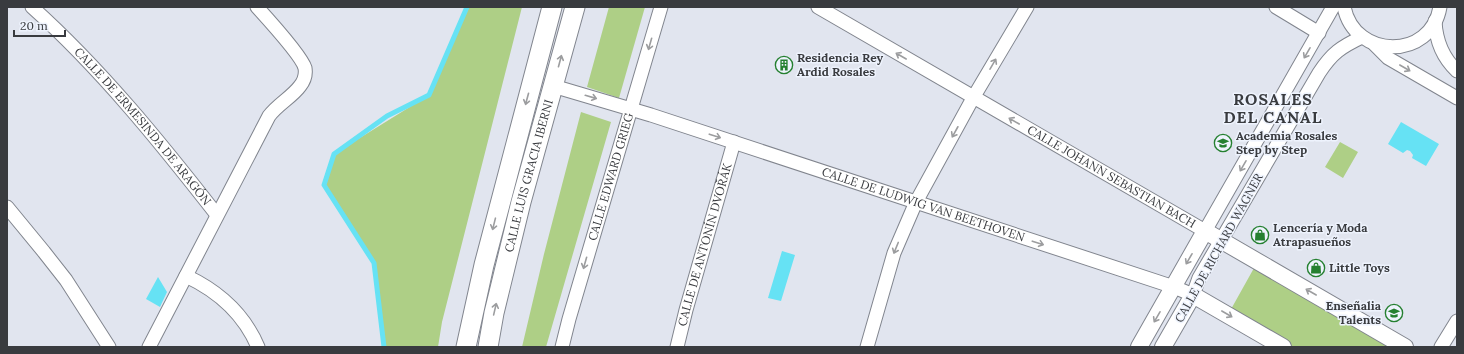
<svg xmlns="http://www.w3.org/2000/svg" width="1464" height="354" font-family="Lora,serif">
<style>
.green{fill:#aecf86}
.water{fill:#66e2f4}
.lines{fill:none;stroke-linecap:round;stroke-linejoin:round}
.stream{stroke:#66e2f4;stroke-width:5}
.minor-casing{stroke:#81858e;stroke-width:15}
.tertiary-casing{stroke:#81858e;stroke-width:18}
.secondary-casing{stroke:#81858e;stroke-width:21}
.minor{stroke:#fff;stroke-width:13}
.tertiary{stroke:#fff;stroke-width:16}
.secondary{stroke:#fff;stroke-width:19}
.oneway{stroke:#9c9d9f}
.labels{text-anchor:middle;stroke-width:3;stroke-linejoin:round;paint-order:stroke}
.poi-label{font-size:12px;font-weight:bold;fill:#393b3f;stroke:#eef3fd;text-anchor:start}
.street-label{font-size:12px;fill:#393b3f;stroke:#eef3fd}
.district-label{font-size:16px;font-weight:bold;letter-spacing:1px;fill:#393b3f;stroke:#eef3fd}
</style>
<rect width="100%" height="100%" fill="#e1e5ef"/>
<path class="green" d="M 467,7 L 522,7 L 442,322 L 438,347 L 384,347 L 374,263 L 324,185 L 334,154 L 429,95 Z
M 609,7 L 645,7 L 619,98 L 587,87 Z
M 581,112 L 611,122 L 546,347 L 522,347 L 544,254 Z
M 1340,142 L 1358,152 L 1343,178 L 1325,167 Z
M 1254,268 L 1389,347 L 1292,347 L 1230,311 Z"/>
<path class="water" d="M 1401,122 L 1439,144 L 1426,166 L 1412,158 L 1413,155 L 1410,151 L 1407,150 L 1403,153 L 1388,144 Z
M 782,251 L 795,255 L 781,301 L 768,298 Z
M 158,277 L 167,292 L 160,307 L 146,299 Z"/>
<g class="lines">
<path class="stream" d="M 384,347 L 374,263 L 324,185 L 334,154 L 387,116 L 429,95 L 467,7"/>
<defs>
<g id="minor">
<path id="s1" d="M 32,7 C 101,69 160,142 217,215"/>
<path id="s2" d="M 818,7 L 1205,231 L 1333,7"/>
<path d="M 1276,7 L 1319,33"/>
<path d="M 1344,7 C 1355,60 1431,60 1440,7"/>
<path d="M 1435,21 C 1436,41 1442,57 1457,71"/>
<path d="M 1374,44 L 1388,58 L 1457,98"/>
<path id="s3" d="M 553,86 L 651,115 L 1174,287 L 1193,295 L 1199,278 L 1319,73 C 1332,53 1341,47 1362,37"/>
<path d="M 7,207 L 44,252 L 66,280 L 109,347"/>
<path d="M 186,276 C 218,291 244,314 258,347"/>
<path d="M 149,347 L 269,116 C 278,104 292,97 300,86 C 304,81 306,74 305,68 C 302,57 267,18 257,7"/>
<path id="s4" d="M 562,347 L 569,319 L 661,7"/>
<path id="s5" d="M 677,347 L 686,310 L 734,142"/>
<path d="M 867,347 L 894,253 L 916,202 L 973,98 L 1027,7"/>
<path d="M 1441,347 L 1457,321"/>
</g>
<path id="tertiary" d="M 1139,347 L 1205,231 L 1405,347
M 1163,347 L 1193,295 L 1283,347"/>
<g id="secondary">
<path d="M 466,347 L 484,265 L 552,7"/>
<path id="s6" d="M 488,347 L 494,313 L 521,202 L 575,7"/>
</g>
</defs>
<use href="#minor" class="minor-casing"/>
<use href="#tertiary" class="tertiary-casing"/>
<use href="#secondary" class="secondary-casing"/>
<use href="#minor" class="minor"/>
<use href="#tertiary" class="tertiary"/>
<use href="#secondary" class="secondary"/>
</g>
<defs><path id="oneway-shaft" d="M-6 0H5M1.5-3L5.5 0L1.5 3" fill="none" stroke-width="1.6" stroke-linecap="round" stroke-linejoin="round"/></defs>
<g class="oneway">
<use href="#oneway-shaft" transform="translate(650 44) rotate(106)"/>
<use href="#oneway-shaft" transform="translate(1307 53) rotate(120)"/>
<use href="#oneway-shaft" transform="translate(901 56) rotate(-150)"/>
<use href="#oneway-shaft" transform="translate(560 61) rotate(-75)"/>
<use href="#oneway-shaft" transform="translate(993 64) rotate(-60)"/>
<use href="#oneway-shaft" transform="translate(1405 68) rotate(30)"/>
<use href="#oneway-shaft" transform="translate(591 97) rotate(16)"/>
<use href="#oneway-shaft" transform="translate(527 99) rotate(105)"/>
<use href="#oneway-shaft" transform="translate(1014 121) rotate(-150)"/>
<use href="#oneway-shaft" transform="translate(955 132) rotate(119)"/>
<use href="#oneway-shaft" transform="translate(715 136) rotate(18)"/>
<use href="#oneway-shaft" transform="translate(1243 166) rotate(120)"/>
<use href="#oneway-shaft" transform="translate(494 224) rotate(104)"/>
<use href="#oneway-shaft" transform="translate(1038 243) rotate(18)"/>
<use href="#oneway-shaft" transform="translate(896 248) rotate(112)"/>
<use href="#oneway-shaft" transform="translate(1189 259) rotate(120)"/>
<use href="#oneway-shaft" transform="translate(585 263) rotate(106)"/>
<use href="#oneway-shaft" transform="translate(1311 292) rotate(-150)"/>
<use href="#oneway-shaft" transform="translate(495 309) rotate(-77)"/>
<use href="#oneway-shaft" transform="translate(1227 314) rotate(30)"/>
<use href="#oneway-shaft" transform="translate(1157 317) rotate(120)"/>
</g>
<defs>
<symbol id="building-ring" viewBox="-11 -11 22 22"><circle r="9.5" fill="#eef3fd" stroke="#258030" stroke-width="1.5"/><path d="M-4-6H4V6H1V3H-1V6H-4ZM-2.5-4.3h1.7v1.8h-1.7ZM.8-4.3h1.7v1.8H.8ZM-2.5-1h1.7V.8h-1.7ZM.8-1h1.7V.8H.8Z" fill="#258030"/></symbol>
<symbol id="school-ring" viewBox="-11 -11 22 22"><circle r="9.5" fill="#eef3fd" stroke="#258030" stroke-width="1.5"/><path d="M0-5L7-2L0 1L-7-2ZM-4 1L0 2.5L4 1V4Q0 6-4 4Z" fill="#258030"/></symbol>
<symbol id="shop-ring" viewBox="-11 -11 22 22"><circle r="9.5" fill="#eef3fd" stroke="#258030" stroke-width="1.5"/><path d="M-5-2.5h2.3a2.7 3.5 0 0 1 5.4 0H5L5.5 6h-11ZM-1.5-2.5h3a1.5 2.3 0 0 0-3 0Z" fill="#258030"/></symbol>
</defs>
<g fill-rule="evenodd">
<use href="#building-ring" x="774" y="55" width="20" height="20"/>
<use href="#school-ring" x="1213" y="133" width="20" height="20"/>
<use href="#shop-ring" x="1250" y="225" width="20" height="20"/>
<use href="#shop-ring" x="1306" y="258" width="20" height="20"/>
<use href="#school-ring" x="1384" y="303" width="20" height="20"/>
</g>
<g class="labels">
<g class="poi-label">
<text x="797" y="62">Residencia Rey<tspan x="797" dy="14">Ardid Rosales</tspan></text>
<text x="1236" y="140">Academia Rosales<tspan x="1236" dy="14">Step by Step</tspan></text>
<text x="1273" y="232">Lencería y Moda<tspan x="1273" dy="14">Atrapasueños</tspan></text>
<text x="1329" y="272">Little Toys</text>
<text x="1381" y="310" text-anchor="end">Enseñalia<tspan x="1381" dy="14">Talents</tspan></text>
</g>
<g class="street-label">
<text dy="4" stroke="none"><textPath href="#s1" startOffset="163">CALLE DE ERMESINDA DE ARAGÓN</textPath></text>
<text dy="4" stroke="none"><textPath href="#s6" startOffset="176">CALLE LUIS GRACIA IBERNI</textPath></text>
<text dy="4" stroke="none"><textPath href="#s4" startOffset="177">CALLE EDWARD GRIEG</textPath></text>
<text dy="4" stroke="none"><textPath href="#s2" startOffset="339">CALLE JOHANN SEBASTIAN BACH</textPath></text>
<text dy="4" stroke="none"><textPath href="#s3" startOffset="389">CALLE DE LUDWIG VAN BEETHOVEN</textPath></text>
<text dy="4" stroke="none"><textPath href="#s5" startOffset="106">CALLE DE ANTONÍN DVOŘÁK</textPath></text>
<text transform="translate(1219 248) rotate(-61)" y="4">CALLE DE RICHARD WAGNER</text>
</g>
<g class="district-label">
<text x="1273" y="105">ROSALES<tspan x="1273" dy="18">DEL CANAL</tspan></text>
</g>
</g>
<rect width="1464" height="354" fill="none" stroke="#393b3f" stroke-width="16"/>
<path d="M14 30v6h51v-6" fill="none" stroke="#393b3f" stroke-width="2"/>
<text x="20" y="30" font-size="12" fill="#393b3f" stroke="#eef3fd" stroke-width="3" paint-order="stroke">20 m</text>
</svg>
